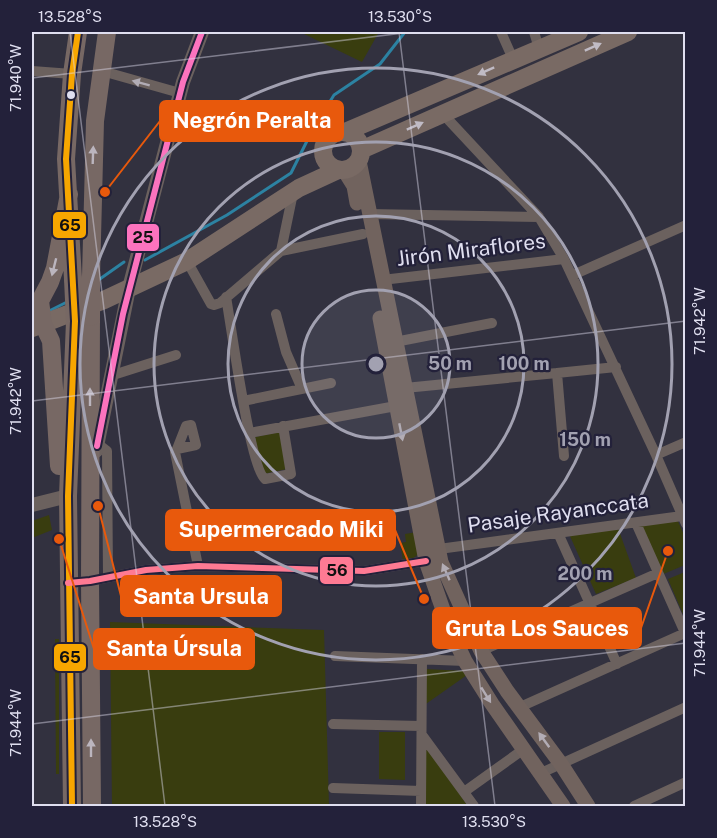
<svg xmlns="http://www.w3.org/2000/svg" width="717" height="838" font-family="'Public Sans',sans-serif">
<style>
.green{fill:#393d0f}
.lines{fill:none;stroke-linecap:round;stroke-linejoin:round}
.stream{stroke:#2c82a2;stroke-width:3}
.minor{stroke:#6b615e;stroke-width:10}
.tertiary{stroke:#6b615e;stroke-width:14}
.secondary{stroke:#71635e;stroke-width:15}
.primary{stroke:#796a64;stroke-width:18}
.trunk{stroke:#776864;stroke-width:18}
.trunk-bridge{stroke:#776864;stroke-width:18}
.bus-1-casing{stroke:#23213a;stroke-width:10}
.bus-2-casing{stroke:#23213a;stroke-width:10}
.bus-3-casing{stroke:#23213a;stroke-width:10}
.bus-1{stroke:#f7a600;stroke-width:6}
.bus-2{stroke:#fc73be;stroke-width:6}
.bus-3{stroke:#fe7a93;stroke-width:6}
.oneway{fill:#c0bbc5}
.oneway2{fill:#b1acb5}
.oneway3{fill:#bbb5be}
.oneway4{fill:#b3adb5}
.ticks{fill:none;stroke:#dfdeef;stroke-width:1.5;stroke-opacity:0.45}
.ring{fill:none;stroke:#a2a1b1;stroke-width:3}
.bus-dot{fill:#dfdeef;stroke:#23213a;stroke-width:2}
.labels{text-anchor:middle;stroke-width:4.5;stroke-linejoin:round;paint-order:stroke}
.street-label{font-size:21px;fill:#dfdeef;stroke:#23213a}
.centre{fill:#a2a1b1;stroke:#23213a;stroke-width:3}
.ring-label{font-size:18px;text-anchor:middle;font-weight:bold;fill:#a2a1b1;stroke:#23213a;stroke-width:4.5;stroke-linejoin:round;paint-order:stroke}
.leader{fill:none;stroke:#e8590c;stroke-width:2}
.callout-dot{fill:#e8590c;stroke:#23213a;stroke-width:2}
.callout{fill:#e8590c;stroke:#e8590c;stroke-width:2}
.callout-label{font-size:22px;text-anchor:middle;font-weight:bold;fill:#fff}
.line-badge{stroke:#23213a;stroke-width:2}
.pale-badge-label{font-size:16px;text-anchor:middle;font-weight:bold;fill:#111}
.neatline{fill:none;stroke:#dfdeef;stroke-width:2}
.ticks-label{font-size:15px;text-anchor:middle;fill:#dfdeef}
</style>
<rect width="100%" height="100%" fill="#32313f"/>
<path class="green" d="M 300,32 L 379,32 L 362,62 Z
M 280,432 L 287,469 L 263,474 L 255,437 Z
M 49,515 L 52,530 L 32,538 L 32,521 Z
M 677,519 L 685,537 L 685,565 L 661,575 L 638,525 Z
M 618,528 L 636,578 L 596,594 L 569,534 Z
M 417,532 L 419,553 L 414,558 L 403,560 L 400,543 L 406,542 L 405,534 Z
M 685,572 L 685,619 L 668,579 Z
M 110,622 L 324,630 L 329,806 L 112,806 Z
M 55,639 L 59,639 L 59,774 L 56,774 Z
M 425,669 L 466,671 L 467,675 L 423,706 Z
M 379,732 L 405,732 L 405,780 L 379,779 Z
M 424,744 L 468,806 L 421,806 Z"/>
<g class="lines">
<path class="stream" d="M 145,260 L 227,215 L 291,173 L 313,129 L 334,95 L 380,64 L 405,32
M 97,281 L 124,262
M 49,311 L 67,302"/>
<path class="minor" d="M 501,32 L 513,59
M 534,32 L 539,48
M 32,71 L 72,74
M 102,71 L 180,93
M 177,106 L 291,131
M 443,114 L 539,217 L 564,259 L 656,455 L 686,524
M 369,214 L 539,217
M 281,251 L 363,234
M 187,261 L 211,304 L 214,305 L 220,303 L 281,251 L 293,193
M 573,275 L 686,225
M 382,280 L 564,259
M 226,297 C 231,324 250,469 265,479 L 291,474 L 283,426
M 276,314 L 286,352 L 302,389
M 395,342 L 492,323
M 557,373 L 616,367
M 110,376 L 176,355
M 405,388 L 557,373 L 564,456
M 243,401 L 331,383
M 249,433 L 396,406
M 98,444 L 107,451 L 108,577
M 177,449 L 186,426 L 191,425 L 196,445 L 177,449 L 175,452 L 198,566
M 656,455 L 686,442
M 636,523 L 686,635
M 558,533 L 617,664
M 439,549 L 682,516
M 68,583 L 90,581 L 146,570 L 198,566 L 364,571 L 426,561
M 481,651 L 658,573
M 335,656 L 465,661
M 520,707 L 685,633
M 333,724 L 421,726
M 422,735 L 474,806
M 541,773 L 686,707
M 333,788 L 421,791
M 464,792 L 524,749
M 421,806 L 422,659
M 634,806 L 686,782"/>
<path class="tertiary" d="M 96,451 L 129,288 L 183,82 L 202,32
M 32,505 L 68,496"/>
<path class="secondary" d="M 359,161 L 441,562 L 481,651 L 507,691 L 561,764 L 588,806
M 344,170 L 354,186 L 357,203
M 380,318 L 426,561 L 449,627 L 465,661 L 492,704 L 563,806"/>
<path class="primary" d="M 345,132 L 579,32
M323 151a19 19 0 1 1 38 0a19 19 0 1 1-38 0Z
M 361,150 L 628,32
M 32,328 L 104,300 L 187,261 L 299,188 L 338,170"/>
<path class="trunk" d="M 91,277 L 95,121 L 107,32
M 73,279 L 66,159 L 72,74 L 78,32
M 91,317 L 90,581 L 92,806
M 59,466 L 51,341 L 43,324 L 40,301 L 50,282 L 55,268 L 69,194
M 72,806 L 68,496 L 75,321"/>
<path class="trunk-bridge" d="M 73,279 L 75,321
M 91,317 L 91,277"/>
<defs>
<path id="bus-1" d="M 72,806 L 68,496 L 75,321 L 66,159 L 72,74 L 78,32"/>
<path id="bus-2" d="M 97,446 L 123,314 L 183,82 L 202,32"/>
<path id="bus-3" d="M 68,583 L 90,581 L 146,570 L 198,566 L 364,571 L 426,561"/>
</defs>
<use href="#bus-1" class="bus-1-casing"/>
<use href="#bus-2" class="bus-2-casing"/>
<use href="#bus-3" class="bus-3-casing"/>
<use href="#bus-1" class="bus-1"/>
<use href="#bus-2" class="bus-2"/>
<use href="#bus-3" class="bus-3"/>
</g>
<defs><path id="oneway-solid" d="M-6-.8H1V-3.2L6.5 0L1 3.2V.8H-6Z" transform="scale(1.5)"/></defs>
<g class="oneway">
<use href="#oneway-solid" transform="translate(593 47) rotate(-24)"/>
<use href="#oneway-solid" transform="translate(486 71) rotate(156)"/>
<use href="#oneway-solid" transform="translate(415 126) rotate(-24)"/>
</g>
<use class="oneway2" href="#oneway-solid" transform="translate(141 83) rotate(-165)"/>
<g class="oneway3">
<use href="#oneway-solid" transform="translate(93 155) rotate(-88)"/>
<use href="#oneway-solid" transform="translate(54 267) rotate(104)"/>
<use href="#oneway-solid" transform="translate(90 397) rotate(-90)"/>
<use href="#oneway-solid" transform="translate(91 748) rotate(-90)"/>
</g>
<g class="oneway4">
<use href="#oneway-solid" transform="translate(401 432) rotate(79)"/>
<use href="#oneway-solid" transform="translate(446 572) rotate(-114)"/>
<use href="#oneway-solid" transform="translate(486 695) rotate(58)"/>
<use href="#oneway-solid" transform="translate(544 740) rotate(-126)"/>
</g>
<path class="ticks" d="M 70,32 L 165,806M 399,32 L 495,806M 32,78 L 412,32M 32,401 L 686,321M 32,724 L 686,643"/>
<circle cx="376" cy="364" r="74" fill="#a2a1b1" fill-opacity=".12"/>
<g class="ring">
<circle cx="376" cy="364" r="74"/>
<circle cx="376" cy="364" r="148"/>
<circle cx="376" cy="364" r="222"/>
<circle cx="376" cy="364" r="296"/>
</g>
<circle class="bus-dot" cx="71" cy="95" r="5"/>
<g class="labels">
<g class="street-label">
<text transform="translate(471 250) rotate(-7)" y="7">Jirón Miraflores</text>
<text transform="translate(558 513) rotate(-8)" y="7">Pasaje Rayanccata</text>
</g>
</g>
<circle cx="376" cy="364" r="9" class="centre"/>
<g class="ring-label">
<text x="450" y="370">50 m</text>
<text x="524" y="370">100 m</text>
<text x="585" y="446">150 m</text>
<text x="585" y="580">200 m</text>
</g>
<path class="leader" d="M105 192L160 121M424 599L395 530M98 506L121 596M668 551L641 628M59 539L94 649"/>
<g class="callout-dot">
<circle cx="105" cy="192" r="6"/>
<circle cx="424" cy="599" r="6"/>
<circle cx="98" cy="506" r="6"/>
<circle cx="668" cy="551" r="6"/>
<circle cx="59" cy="539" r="6"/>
</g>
<g class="callout">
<rect x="160" y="101" width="183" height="40" rx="6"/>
<rect x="166" y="510" width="229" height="40" rx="6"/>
<rect x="121" y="576" width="160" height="40" rx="6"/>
<rect x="433" y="608" width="208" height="40" rx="6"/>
<rect x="94" y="629" width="160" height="40" rx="6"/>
</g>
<g class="callout-label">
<text x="252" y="128">Negrón Peralta</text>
<text x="281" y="537">Supermercado Miki</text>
<text x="201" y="604">Santa Ursula</text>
<text x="537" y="636">Gruta Los Sauces</text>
<text x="174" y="656">Santa Úrsula</text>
</g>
<g class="line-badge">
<rect x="52" y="211" width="35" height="28" rx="6" fill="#f7a600"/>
<rect x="126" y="223" width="34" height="29" rx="6" fill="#fc73be"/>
<rect x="319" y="556" width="35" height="29" rx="6" fill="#fe7a93"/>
<rect x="53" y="643" width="34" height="29" rx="6" fill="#f7a600"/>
</g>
<g class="pale-badge-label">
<text x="70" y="231">65</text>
<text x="143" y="243">25</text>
<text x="337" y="576">56</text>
<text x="70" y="663">65</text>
</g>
<rect width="717" height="838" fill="none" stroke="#23213a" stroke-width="66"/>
<rect x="33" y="33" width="651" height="772" class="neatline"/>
<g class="ticks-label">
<text x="70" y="22">13.528°S</text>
<text x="400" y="22">13.530°S</text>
<text transform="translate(16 78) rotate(-90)" y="5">71.940°W</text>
<text transform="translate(700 321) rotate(-90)" y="5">71.942°W</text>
<text transform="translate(16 401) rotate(-90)" y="5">71.942°W</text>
<text transform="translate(700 643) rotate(-90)" y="5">71.944°W</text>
<text transform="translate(16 723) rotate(-90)" y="5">71.944°W</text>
<text x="165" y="827">13.528°S</text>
<text x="494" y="827">13.530°S</text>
</g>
</svg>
